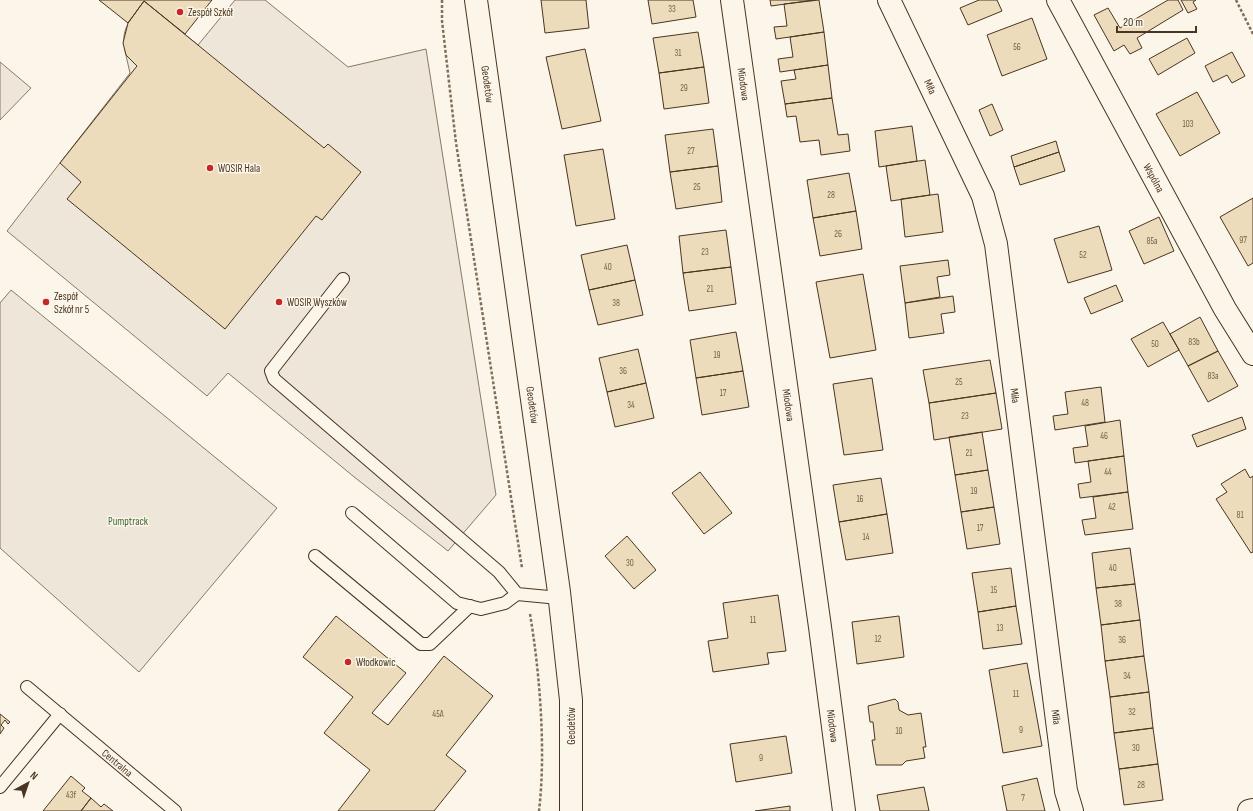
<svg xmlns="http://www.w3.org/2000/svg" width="1253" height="811" font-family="'Sofia Sans Condensed',sans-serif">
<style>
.green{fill:#ede6d9;stroke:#887966}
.building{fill:#ecdcbc;stroke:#4a3520}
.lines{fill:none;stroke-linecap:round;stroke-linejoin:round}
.service-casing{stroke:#4a3520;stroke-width:14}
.minor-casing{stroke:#4a3520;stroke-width:24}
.tertiary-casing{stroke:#4a3520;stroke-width:24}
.path{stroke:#7f6f5c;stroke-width:2.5;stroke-dasharray:3 2;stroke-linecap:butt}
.service{stroke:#fbf6e9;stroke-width:12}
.minor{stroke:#fbf6e9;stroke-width:22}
.tertiary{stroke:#fbf6e9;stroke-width:22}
.poi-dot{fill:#c62828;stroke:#fbf6e9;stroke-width:1.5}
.labels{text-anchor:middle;stroke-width:3;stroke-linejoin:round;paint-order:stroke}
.number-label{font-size:9px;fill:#725f47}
.poi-label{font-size:11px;fill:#4a3520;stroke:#fbf6e9;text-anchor:start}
.street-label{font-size:11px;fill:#4a3520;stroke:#fbf6e9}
.park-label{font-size:11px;fill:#436837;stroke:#fbf6e9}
</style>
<rect width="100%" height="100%" fill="#fbf6e9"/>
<path class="green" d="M 235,0 L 265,0 L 348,67 L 426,49 L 496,495 L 448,551 L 353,476 L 228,373 L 207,396 L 7,231 L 130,73 C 121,33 119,34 144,1 L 198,45 Z
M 0,62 L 31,88 L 0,120 Z
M 11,290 L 277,508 L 139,672 L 0,548 L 0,303 Z"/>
<path class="building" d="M 99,0 L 212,0 L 185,34 L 144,1 L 128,23 Z
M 541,0 L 586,0 L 589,28 L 545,33 Z
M 648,0 L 693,0 L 696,17 L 652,24 Z
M 770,0 L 814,0 L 771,6 Z
M 819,0 L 824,32 L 776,39 L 774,27 L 787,26 L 784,4 Z
M 979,0 L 997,0 L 1002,11 L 968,25 L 960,8 Z
M 1168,0 L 1178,0 L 1183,10 L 1137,38 L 1142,48 L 1130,54 L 1124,45 L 1114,51 L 1094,15 L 1108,8 L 1120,28 Z
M 1181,0 L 1196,0 L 1193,2 L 1197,9 L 1188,13 Z
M 144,1 L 324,148 L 328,144 L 361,172 L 322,220 L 316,216 L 225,329 L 67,199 L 81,182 L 60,163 L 137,66 L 126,55 L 123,43 L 128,23 Z
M 1032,18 L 1047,59 L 1002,76 L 987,35 Z
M 698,32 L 704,67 L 659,73 L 653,38 Z
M 824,32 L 828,65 L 780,72 L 778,59 L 793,57 L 790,37 Z
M 1187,38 L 1195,53 L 1158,75 L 1149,59 Z
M 585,49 L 601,121 L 562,129 L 546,57 Z
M 1232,52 L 1245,76 L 1232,83 L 1227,75 L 1213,82 L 1205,66 Z
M 828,65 L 832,98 L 785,104 L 781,81 L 796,79 L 794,70 Z
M 704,67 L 709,103 L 664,109 L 659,73 Z
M 1197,92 L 1220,133 L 1180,156 L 1156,114 Z
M 832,98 L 838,135 L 848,134 L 850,151 L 821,155 L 819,140 L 800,142 L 796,116 L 787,117 L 785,104 Z
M 992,104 L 1003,130 L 990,136 L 979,110 Z
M 912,126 L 917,161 L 879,167 L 875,131 Z
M 713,129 L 718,166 L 670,172 L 665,135 Z
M 1056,141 L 1059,152 L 1014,167 L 1011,156 Z
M 603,149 L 615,219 L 576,226 L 564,155 Z
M 1059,152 L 1065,171 L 1020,185 L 1014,167 Z
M 925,160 L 930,195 L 891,201 L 886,166 Z
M 718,166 L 722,202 L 676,209 L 670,172 Z
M 849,173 L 856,211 L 813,218 L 807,180 Z
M 938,194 L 943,232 L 905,237 L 901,199 Z
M 1253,198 L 1253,263 L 1248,266 L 1220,217 Z
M 856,211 L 862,249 L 820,256 L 813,218 Z
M 1159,217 L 1174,251 L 1144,264 L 1129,231 Z
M 1099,226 L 1112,270 L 1068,283 L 1054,239 Z
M 726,230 L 731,267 L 683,273 L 679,236 Z
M 627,245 L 635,280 L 589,290 L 581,255 Z
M 948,260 L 950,275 L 937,277 L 940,297 L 905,303 L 900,266 Z
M 731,267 L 736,304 L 689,311 L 683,273 Z
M 863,274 L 876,350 L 830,358 L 816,282 Z
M 635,280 L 643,315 L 598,325 L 589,290 Z
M 1116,285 L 1123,301 L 1091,314 L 1084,298 Z
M 953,296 L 955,312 L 941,314 L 944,333 L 909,338 L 905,303 Z
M 1200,317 L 1218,351 L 1188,366 L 1170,334 Z
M 1163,322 L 1179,350 L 1148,367 L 1131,339 Z
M 736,332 L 743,371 L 696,378 L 690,340 Z
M 638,349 L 646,383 L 607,392 L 599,358 Z
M 1218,351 L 1238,386 L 1208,402 L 1188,366 Z
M 990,360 L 996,393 L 929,403 L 923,370 Z
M 743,371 L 749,407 L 702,415 L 696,378 Z
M 872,378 L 883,450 L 844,455 L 833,384 Z
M 646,383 L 654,418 L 615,427 L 607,392 Z
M 1101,387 L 1105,422 L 1055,430 L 1053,416 L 1068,414 L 1065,392 Z
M 996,393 L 1002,429 L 934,440 L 929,403 Z
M 1242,417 L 1246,429 L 1197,447 L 1192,435 Z
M 1120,420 L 1124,456 L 1075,463 L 1073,448 L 1088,446 L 1085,426 Z
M 982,432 L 988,470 L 955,475 L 949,437 Z
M 1124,456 L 1128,492 L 1080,498 L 1078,484 L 1091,482 L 1088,461 Z
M 1245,469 L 1250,478 L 1253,476 L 1253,552 L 1251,553 L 1216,499 L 1227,492 L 1221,484 Z
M 988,470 L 994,507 L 961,512 L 955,475 Z
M 700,472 L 732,513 L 704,534 L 672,493 Z
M 881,478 L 887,514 L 839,522 L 833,485 Z
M 1128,492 L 1133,529 L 1085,535 L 1082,520 L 1096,518 L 1093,497 Z
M 994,507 L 1000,544 L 967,549 L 961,512 Z
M 887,514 L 893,553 L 846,560 L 839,522 Z
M 627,536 L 656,570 L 634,589 L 605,556 Z
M 1130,548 L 1135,584 L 1096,588 L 1092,553 Z
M 1011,568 L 1016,606 L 978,612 L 972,573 Z
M 1135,584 L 1140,620 L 1101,625 L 1096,588 Z
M 778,595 L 786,651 L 767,653 L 769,664 L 713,672 L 708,641 L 728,638 L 723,603 Z
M 1016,606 L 1022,644 L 983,649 L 978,612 Z
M 336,616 L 406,673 L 372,713 L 388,725 L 444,656 L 493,696 L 446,755 L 466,771 L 434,811 L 338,811 L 370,770 L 324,733 L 353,697 L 303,657 Z
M 899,616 L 904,657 L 857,664 L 852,622 Z
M 1140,620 L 1144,656 L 1105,661 L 1101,625 Z
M 1144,656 L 1149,692 L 1110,697 L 1105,661 Z
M 1027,663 L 1042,746 L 1003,753 L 989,670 Z
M 1149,692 L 1153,728 L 1114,733 L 1110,697 Z
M 895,699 L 898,702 L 899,710 L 908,715 L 921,713 L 926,747 L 923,747 L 925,758 L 906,761 L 902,765 L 876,765 L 872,740 L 875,740 L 873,722 L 870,722 L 868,706 Z
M 0,714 L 10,722 L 8,724 L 5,720 L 1,725 L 4,728 L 0,734 Z
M 1153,728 L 1158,764 L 1119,769 L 1114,733 Z
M 786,736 L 792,773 L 736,782 L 730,744 Z
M 1158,764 L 1163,800 L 1124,805 L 1119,769 Z
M 71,776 L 85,788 L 82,791 L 91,798 L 81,811 L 43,811 Z
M 1037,778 L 1045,811 L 1007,811 L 1002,786 Z
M 924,787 L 929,811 L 880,811 L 877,795 Z
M 91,798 L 101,807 L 104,804 L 113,811 L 81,811 Z
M 790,806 L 790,811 L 755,811 Z"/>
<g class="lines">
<defs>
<g id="service">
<path d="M 343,279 L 271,371 L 274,379 L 499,572 L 517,594 L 559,598"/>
<path d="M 352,513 L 457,603 L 481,609 L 505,603 L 517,594"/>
<path d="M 315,556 L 421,644 L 430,644 L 470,606"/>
<path id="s1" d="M 27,687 L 175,811"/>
<path d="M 0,787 L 60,714"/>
</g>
<g id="minor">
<path id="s2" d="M 732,0 L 820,627 L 844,811"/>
<path id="s3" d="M 889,0 L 983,196 L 996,244 L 1066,791 L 1072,811"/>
<path id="s4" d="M 1058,0 L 1225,309 L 1253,354"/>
<path d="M 1249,811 L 1253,810"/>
</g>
<g id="tertiary">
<path id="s5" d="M 476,0 L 559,592 L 571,700 L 571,811"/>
</g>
</defs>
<use href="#service" class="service-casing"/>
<use href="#minor" class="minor-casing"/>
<use href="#tertiary" class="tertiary-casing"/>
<path class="path" d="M 442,0 L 442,21 L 456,143 L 522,568
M 1236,0 L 1253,34
M 530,614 C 540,674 546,751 539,811"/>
<use href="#service" class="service"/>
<use href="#minor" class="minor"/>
<use href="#tertiary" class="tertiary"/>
</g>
<g class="poi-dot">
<circle cx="180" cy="12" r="4"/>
<circle cx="210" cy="168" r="4"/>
<circle cx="46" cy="302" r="4"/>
<circle cx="279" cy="302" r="4"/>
<circle cx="348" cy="662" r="4"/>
</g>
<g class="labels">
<g class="number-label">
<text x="672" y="12">33</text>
<text x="1017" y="50">56</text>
<text x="678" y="56">31</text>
<text x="684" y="91">29</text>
<text x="1188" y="127">103</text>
<text x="691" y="154">27</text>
<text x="697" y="190">25</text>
<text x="831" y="198">28</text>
<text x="838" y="237">26</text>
<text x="1243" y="243">97</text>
<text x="1152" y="244">85a</text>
<text x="705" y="255">23</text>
<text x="1083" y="258">52</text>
<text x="608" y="270">40</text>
<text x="710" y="292">21</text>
<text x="616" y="306">38</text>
<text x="1194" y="345">83b</text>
<text x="1155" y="347">50</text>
<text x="717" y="358">19</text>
<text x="623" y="374">36</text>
<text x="1213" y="379">83a</text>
<text x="959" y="385">25</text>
<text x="723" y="396">17</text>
<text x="1085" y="406">48</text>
<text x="631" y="408">34</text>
<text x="965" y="419">23</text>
<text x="1104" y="439">46</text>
<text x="969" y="456">21</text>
<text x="1108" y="475">44</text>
<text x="974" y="494">19</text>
<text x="860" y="502">16</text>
<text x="1112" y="510">42</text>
<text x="1240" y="518">81</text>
<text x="980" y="531">17</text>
<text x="866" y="540">14</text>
<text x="630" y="566">30</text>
<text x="1113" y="571">40</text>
<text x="994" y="593">15</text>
<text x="1118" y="607">38</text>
<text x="753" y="623">11</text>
<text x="1000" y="631">13</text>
<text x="878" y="642">12</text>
<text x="1122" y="643">36</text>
<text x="1127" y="679">34</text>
<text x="1016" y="697">11</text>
<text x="1132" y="715">32</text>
<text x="438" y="717">45A</text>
<text x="1021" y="733">9</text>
<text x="899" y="734">10</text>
<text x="1136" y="751">30</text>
<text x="761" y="761">9</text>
<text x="1141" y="788">28</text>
<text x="71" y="798">43f</text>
<text x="1023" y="801">7</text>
</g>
<g class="poi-label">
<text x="188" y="16">Zespół Szkół</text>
<text x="218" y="172">WOSIR Hala</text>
<text x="54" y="300">Zespół<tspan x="54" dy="13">Szkół nr 5</tspan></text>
<text x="287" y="306">WOSIR Wyszków</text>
<text x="356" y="666">Włodkowic</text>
</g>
<g class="street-label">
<text dy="4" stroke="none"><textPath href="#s5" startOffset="85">Geodetów</textPath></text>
<text dy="4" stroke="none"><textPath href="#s2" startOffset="85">Miodowa</textPath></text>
<text dy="4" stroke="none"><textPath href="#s3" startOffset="96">Miła</textPath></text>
<text dy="4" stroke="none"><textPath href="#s4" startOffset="202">Wspólna</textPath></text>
<text dy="4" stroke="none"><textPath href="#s3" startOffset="420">Miła</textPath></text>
<text dy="4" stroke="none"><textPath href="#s5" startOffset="409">Geodetów</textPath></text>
<text dy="4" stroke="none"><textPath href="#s2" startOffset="409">Miodowa</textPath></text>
<text dy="4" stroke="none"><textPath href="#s3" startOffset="744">Miła</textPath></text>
<text transform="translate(571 726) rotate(-90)" y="4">Geodetów</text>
<text dy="4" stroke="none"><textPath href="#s2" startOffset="733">Miodowa</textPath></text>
<text dy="4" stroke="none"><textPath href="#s1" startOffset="118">Centralna</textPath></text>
</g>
<g class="park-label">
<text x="128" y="525">Pumptrack</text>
</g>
</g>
<g transform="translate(28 783) rotate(40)" stroke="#fbf6e9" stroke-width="3" paint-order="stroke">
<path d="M0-3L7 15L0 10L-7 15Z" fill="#4a3520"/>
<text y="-6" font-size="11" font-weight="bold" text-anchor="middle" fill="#4a3520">N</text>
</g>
<path d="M1117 26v6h79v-6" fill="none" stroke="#4a3520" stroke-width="2"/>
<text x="1123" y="26" font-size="12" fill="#4a3520" stroke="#fbf6e9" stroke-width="3" paint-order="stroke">20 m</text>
</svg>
